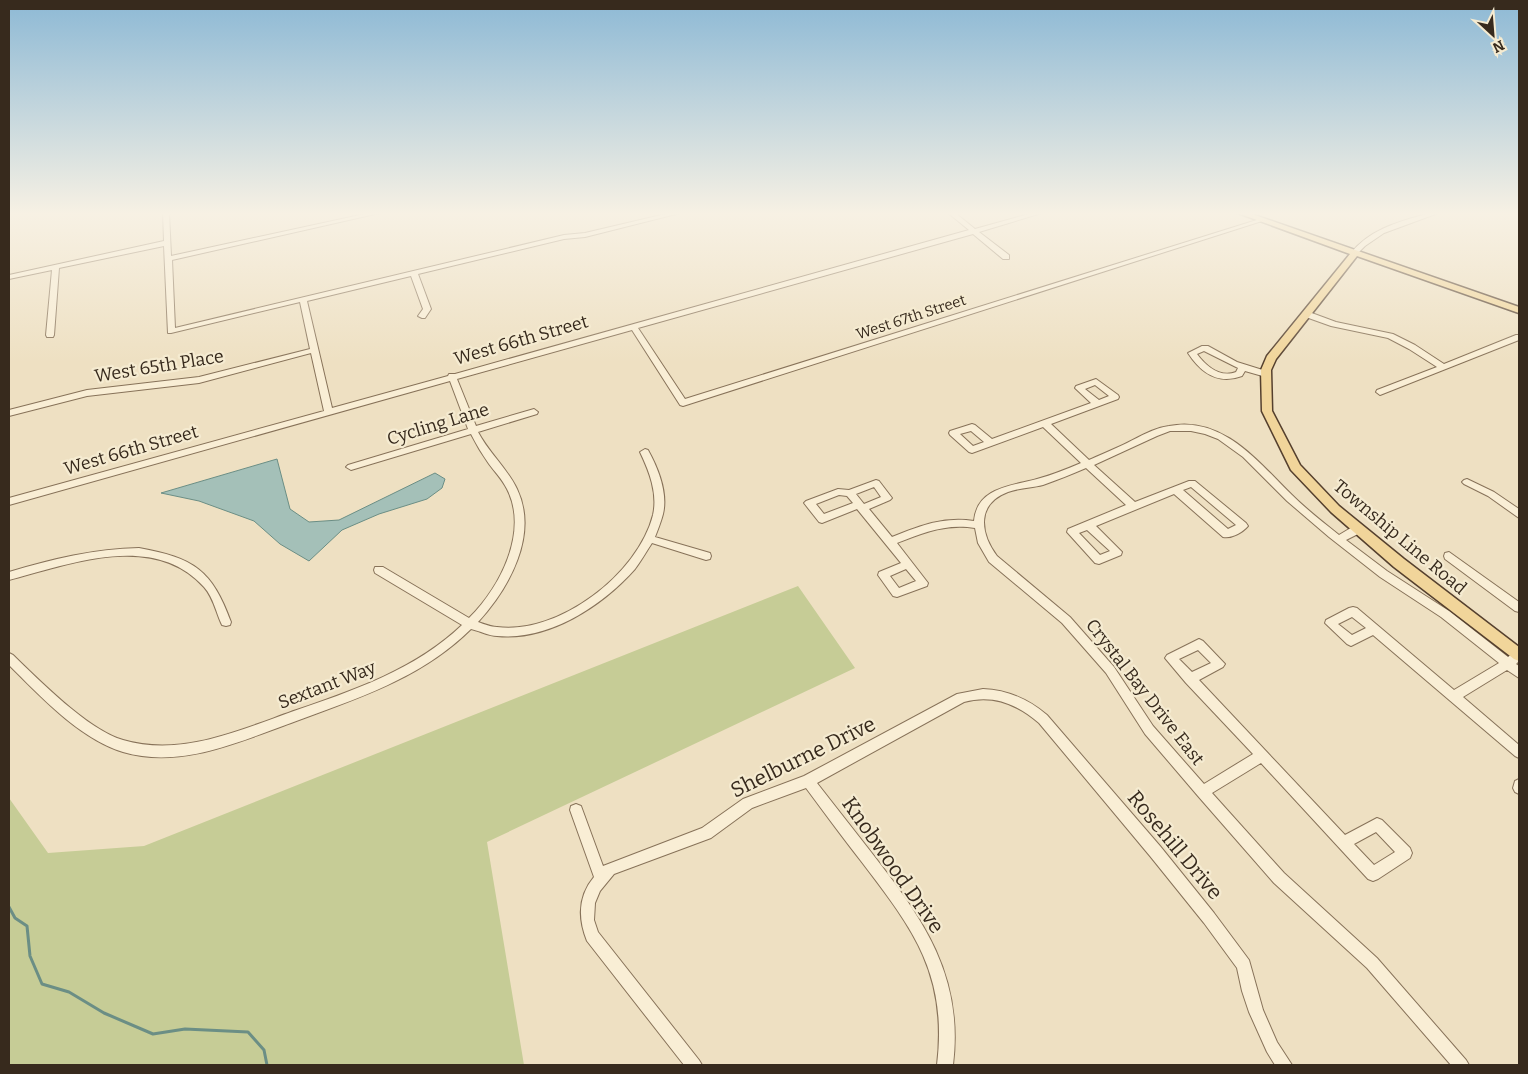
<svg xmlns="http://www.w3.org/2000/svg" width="1528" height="1074" font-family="Bitter,serif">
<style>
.green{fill:#c6cc96}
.water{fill:#a4c0b8;stroke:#6b8e85}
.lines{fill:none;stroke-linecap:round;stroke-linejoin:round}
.stream{stroke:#6b8e85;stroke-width:3}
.minor-casing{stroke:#877259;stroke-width:2}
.major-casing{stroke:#55402e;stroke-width:3}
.minor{fill:#f9eed5;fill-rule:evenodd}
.major{fill:#f1d59a;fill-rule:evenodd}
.labels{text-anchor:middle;stroke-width:4.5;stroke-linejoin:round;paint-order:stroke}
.far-street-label{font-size:15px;fill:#372a1d;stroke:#f5ebd1}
.street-label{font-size:18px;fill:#372a1d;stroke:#f5ebd1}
.near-street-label{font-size:21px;fill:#372a1d;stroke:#f5ebd1}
</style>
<rect width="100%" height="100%" fill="#eee0c2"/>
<path class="green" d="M 798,586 L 855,668 L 487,842 L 524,1065 L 9,1065 L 9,798 L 48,853 L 144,846 Z"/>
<path class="water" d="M 277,459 L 290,509 L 309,522 L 339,520 L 435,473 L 445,479 L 442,488 L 427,499 L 379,514 L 342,530 L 309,561 L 280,544 L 254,521 L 199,501 L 161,493 Z"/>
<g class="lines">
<path class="stream" d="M 9,907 L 15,918 L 27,926 L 30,956 L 42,984 L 69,992 L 104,1013 L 153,1034 L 185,1029 L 248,1032 L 264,1050 L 267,1065"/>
<defs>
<path id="minor" d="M 163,212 L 169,212 L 171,256 L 374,212 L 384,212 L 172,260 L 175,328 L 564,235 L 585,233 L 674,212 L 684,212 L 585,237 L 564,239 L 418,274 L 431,309 L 425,318 L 422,318 L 418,316 L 423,309 L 411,276 L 307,301 L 332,408 L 448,376 L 449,374 L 455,374 L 969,230 L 947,212 L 954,212 L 975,229 L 1036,212 L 1045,212 L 979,232 L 1009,255 L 1009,259 L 1003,259 L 973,234 L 638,328 L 685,399 L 1260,219 L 1265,220 L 683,406 L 680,405 L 632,330 L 457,379 L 476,426 L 534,409 L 538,412 L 537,414 L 478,432 C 489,453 507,468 517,489 C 539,535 509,588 478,622 C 484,624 491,627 497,627 C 559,635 638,574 653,515 C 658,493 649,471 640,452 L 645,449 L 648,450 C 658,468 668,493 663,514 C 661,522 658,529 655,537 L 710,553 L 711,556 L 710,559 L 706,560 L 652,543 C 646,552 641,561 635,569 C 602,606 549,641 497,636 C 489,636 480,631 471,629 C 422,678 356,699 291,723 C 238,742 180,769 123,752 C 80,739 40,696 9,665 L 9,653 L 13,655 C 39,680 88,730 123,740 C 180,757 238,731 291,712 C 352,691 415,670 462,625 L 375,573 L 374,570 L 375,567 L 383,567 L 469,618 C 500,587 529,532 507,489 C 502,479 495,472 489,464 C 482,454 476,444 471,434 L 351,470 L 346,467 L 348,465 L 468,429 L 450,381 L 9,505 L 9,498 L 324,411 L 311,353 L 199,383 L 87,396 L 9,416 L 9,410 L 87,390 L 199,377 L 310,349 L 300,302 L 171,333 L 168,333 L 164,246 L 59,268 L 54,335 L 53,337 L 47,337 L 46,335 L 52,270 L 9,279 L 9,275 L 164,241 Z
M 1433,212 L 1441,212 L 1384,233 L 1365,246 L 1357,254 L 1351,253 C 1372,227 1403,221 1433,212 Z
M 1303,312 L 1309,312 L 1336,322 L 1393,334 L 1415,345 L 1444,364 L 1516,335 L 1519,335 L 1519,340 L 1380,395 L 1376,392 L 1377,390 L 1437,367 L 1409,349 L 1388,338 L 1331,326 L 1303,316 Z
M 1202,346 L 1208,346 L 1237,362 L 1269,372 L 1270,374 L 1266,377 L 1245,371 L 1242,376 C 1218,385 1201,373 1188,353 ZM 1204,351 L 1238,368 L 1236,372 C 1220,378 1206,366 1197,354 Z
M 1096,379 L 1118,395 L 1119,397 L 1118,399 L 1051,424 L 1089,460 C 1102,454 1115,449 1127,443 C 1141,436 1154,428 1169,426 C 1223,415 1259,463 1292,495 C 1307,510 1323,522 1339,535 L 1354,526 L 1362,526 L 1363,529 L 1362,532 L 1346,540 L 1387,571 L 1449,611 L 1508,657 L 1515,651 L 1519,649 L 1519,661 L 1516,664 L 1519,666 L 1519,678 L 1507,670 L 1463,697 L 1519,745 L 1519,758 L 1515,756 L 1373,635 L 1351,646 L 1347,644 L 1325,623 L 1326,620 L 1349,608 L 1353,607 L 1357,608 L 1454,690 L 1499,663 L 1441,617 L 1380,577 L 1329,537 L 1287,501 L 1243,457 L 1218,439 L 1205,434 L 1191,431 L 1170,431 L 1157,436 L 1094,465 L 1135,502 L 1189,481 L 1195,481 L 1246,523 L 1248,526 C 1243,532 1231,539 1223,537 L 1174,494 L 1096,526 L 1122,552 L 1121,555 L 1099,564 L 1095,563 L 1067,532 L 1068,529 L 1126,505 L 1086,468 C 1072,474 1057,480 1043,485 C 1031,488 1019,488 1008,492 C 976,504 980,533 997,556 L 1070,617 L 1114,667 L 1153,726 L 1204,784 L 1253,754 L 1186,683 L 1165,658 L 1167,655 L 1199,639 L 1203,641 L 1225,664 L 1223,667 L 1199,680 L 1345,835 L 1377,818 L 1382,820 L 1410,848 L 1412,853 L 1410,858 L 1378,879 L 1373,881 L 1368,879 L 1261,763 L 1212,793 L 1284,873 L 1377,958 L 1466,1060 L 1469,1065 L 1451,1065 L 1367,968 L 1274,883 L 1198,796 L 1145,734 L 1106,673 L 1062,623 L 989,562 L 978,543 L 975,528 C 946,523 923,533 897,543 L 928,583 L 927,586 L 897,597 L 893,596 L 878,575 L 879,572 L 901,563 L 857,509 L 822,523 L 819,522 L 804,503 L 806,501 L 838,489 L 849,490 L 876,480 L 879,481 L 892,498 L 890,500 L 869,509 L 892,537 C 919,526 944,516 974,521 C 977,487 1012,486 1037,479 C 1052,475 1067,469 1081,463 L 1043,427 L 972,453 L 969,452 L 950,435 L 949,433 L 950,431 L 972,424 L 975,425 L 992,439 L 1091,403 L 1075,388 L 1076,386 ZM 1095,385 L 1109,396 L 1099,400 L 1085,389 ZM 971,431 L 984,442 L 973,446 L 960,434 ZM 874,487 L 881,497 L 864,504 L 856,494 ZM 1191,487 L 1236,525 L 1228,529 L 1183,490 ZM 839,495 L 847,496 L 853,503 L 824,514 L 816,504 ZM 1087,530 L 1110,551 L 1100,555 L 1079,533 ZM 906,569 L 916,581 L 899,588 L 890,576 ZM 1352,617 L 1366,628 L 1352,635 L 1338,624 ZM 1198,650 L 1211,663 L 1192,672 L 1179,659 ZM 1376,832 L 1395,852 L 1374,865 L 1354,844 Z
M 1467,479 L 1494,492 L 1519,509 L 1519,518 L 1488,496 L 1464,484 L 1462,482 L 1464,480 Z
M 139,548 C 194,558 212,570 231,622 L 230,625 L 226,626 L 222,625 C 216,613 214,598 204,587 C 154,531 70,564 9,580 L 9,572 C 52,559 94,549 139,548 Z
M 1449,552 L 1519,602 L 1519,612 L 1515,611 L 1445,559 L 1444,556 L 1445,553 Z
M 983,689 C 1008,690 1028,699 1047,715 L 1160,846 L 1214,913 L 1249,960 L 1263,1010 L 1277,1042 L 1292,1065 L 1275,1065 L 1267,1052 L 1249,1012 L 1242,991 L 1237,968 L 1204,923 L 1150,856 L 1039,723 C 1017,704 993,694 964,702 L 817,783 C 835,806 853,829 871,852 C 923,919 964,976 953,1065 L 937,1065 C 948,974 913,929 861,861 C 842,837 824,812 806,788 L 752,808 L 711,838 L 614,874 L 600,891 L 595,903 L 594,920 L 598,932 L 699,1060 L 702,1065 L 684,1065 L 587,941 C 578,919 578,896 594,877 L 570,810 L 571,806 L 576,804 L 581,806 L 603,866 L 702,828 L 743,799 L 804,776 L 957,694 Z
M 1519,779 L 1519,794 L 1515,792 L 1513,788 L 1515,781 Z"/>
<path id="major" d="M 1235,212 L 1246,212 L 1519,307 L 1519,313 L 1516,312 L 1357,256 L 1276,359 L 1271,370 L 1272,411 L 1300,465 L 1339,506 L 1404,559 L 1519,647 L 1519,661 L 1514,659 L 1394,567 L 1331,512 L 1291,470 L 1262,411 L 1261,370 L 1267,356 L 1350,254 Z"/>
</defs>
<use href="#minor" class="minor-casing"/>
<use href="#major" class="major-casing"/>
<use href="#minor" class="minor"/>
<use href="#major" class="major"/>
</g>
<linearGradient id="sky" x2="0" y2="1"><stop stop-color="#8db9d5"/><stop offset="0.59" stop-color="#f7f1e4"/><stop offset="1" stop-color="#f7f1e4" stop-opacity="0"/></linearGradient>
<rect width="1528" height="362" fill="url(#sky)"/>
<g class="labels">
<g class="far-street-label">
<text transform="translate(911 317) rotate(-18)" y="5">West 67th Street</text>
</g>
<g class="street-label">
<text transform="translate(521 340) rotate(-16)" y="6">West 66th Street</text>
<text transform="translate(159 366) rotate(-9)" y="6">West 65th Place</text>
<text transform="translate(438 424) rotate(-17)" y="6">Cycling Lane</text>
<text transform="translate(131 450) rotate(-16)" y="6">West 66th Street</text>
<text transform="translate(1400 537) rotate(40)" y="6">Township Line Road</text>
<text transform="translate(327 685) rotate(-21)" y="6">Sextant Way</text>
<text transform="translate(1145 692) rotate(52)" y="6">Crystal Bay Drive East</text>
</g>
<g class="near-street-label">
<text transform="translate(803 757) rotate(-26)" y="7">Shelburne Drive</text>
<text transform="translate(1175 845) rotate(50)" y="7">Rosehill Drive</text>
<text transform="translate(893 865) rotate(55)" y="7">Knobwood Drive</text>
</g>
</g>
<rect width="1528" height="1074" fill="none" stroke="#372a1d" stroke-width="20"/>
<g transform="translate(1493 35) rotate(154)" stroke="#f5ebd1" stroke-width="4" paint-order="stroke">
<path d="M0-4L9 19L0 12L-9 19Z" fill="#372a1d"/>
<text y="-8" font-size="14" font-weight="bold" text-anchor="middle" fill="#372a1d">N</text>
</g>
</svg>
